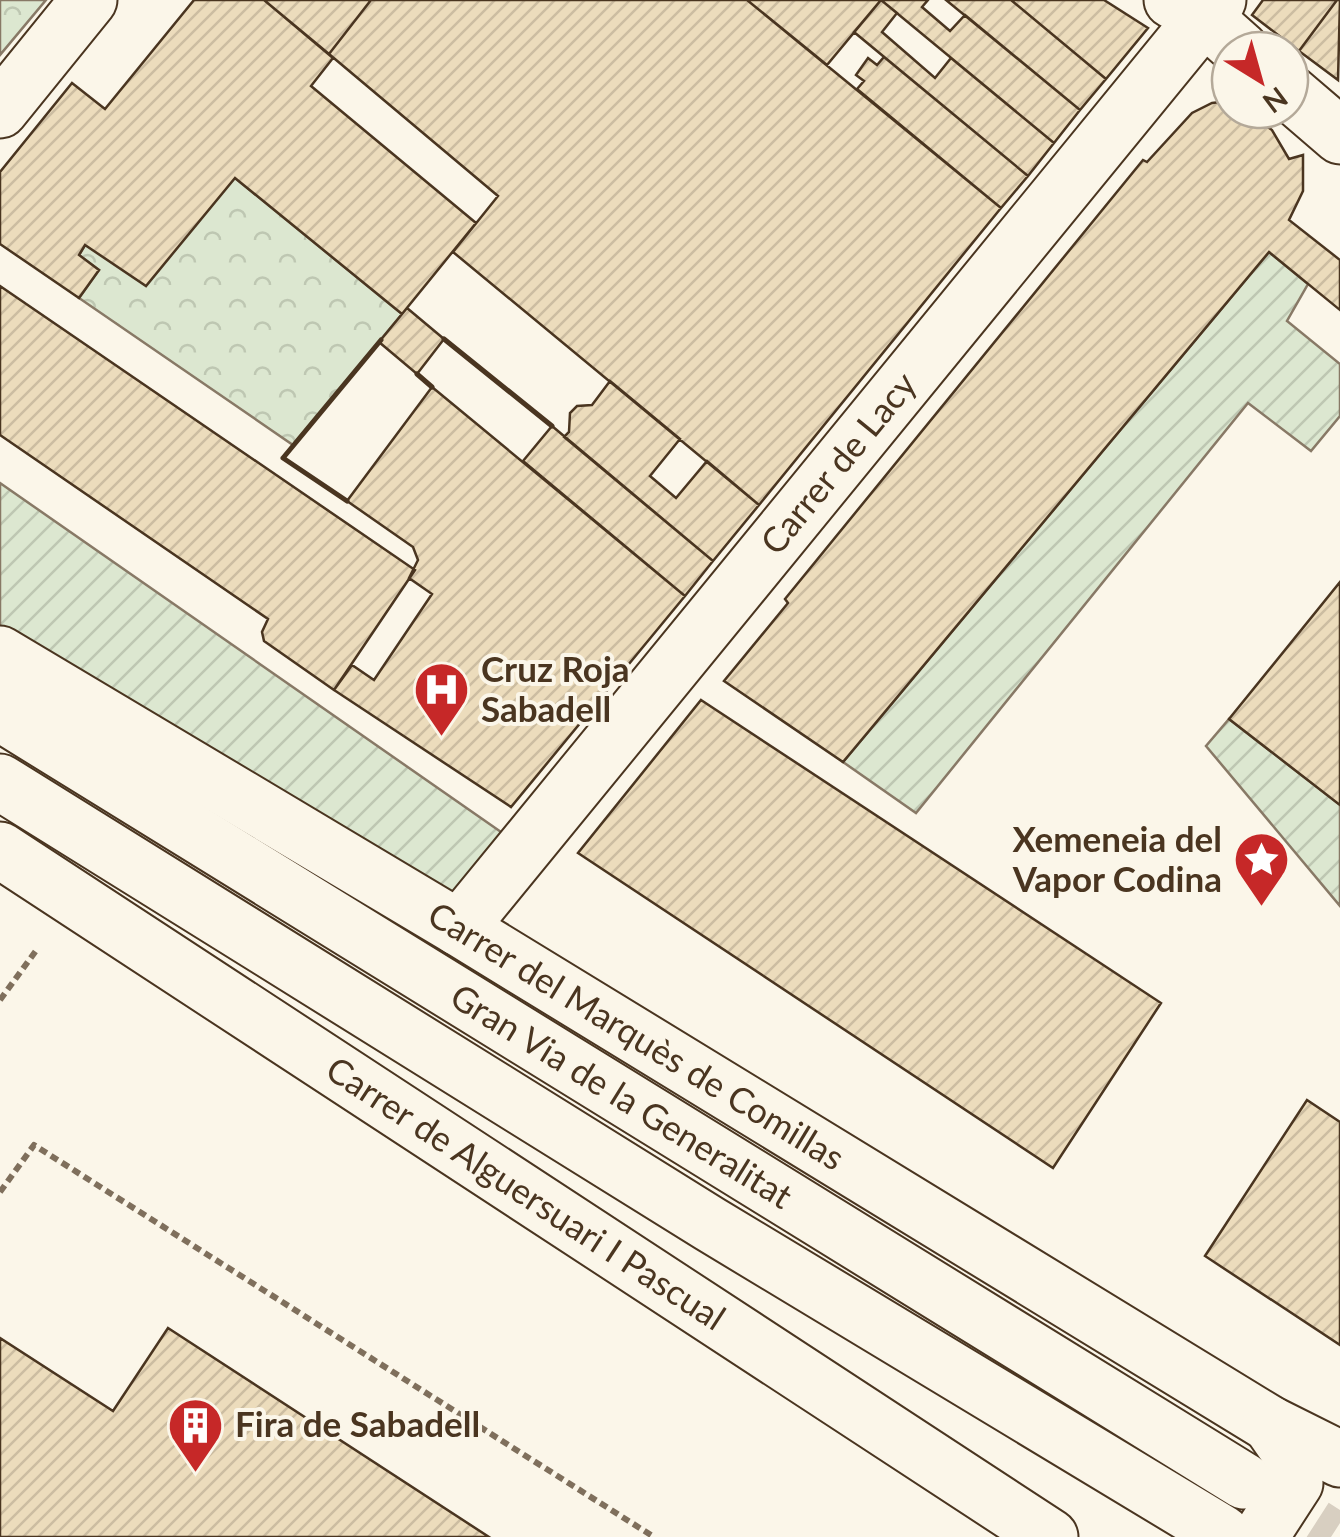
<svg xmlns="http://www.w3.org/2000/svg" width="1340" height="1537" font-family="Lato,sans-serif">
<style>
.park{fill:url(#park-crowns);stroke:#887966;stroke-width:2.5}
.garden{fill:url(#garden-furrows);stroke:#887966;stroke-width:2.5}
.building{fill:url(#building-hatch);stroke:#4a3520;stroke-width:2.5}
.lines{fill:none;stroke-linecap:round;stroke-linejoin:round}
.minor-tunnel{stroke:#d8cfc1;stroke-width:55;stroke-dasharray:55 28;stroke-linecap:butt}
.minor-casing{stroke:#4a3520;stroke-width:59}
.path{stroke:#7f6f5c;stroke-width:6;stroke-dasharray:8 5;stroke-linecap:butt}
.minor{stroke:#fbf6e9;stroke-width:55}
.wall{stroke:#4a3520;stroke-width:5}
.labels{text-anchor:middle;stroke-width:8;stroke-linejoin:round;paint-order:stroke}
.street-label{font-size:35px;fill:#4a3520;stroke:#fbf6e9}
.poi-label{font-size:35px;font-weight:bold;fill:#4a3520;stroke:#fbf6e9;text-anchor:start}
</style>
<defs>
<pattern id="park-crowns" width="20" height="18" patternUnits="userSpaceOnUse" patternTransform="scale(2.5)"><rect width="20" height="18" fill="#dce7d0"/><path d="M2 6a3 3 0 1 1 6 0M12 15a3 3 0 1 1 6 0" fill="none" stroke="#bec7b2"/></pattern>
<pattern id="garden-furrows" width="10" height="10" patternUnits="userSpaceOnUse" patternTransform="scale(2.5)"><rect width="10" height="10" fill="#dce7d0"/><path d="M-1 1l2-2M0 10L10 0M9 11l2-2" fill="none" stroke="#bec7b2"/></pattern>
<pattern id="building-hatch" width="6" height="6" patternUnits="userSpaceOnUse" patternTransform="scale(2.5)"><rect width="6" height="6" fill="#ecdcbc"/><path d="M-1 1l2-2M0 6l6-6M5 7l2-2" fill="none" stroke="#ccbda1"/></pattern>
</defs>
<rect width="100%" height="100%" fill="#fbf6e9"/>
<path class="park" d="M 0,0 L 46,0 L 0,55 Z
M 235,178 L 402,314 L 293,445 L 79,298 L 99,270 L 79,255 L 85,245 Z"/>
<path class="garden" d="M 1269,252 L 1308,284 L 1287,321 L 1340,364 L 1340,416 L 1311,451 L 1248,403 L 916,813 L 843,762 Z
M 0,483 L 511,839 L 459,928 L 0,642 Z
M 1229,719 L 1340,805 L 1340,906 L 1206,746 Z"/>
<path class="building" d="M 194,0 L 264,0 L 333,58 L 311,86 L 476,223 L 402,314 L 235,178 L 146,286 L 85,245 L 79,255 L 99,270 L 79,298 L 0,244 L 0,172 L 72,83 L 105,109 Z
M 264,0 L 371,0 L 329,54 Z
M 371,0 L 747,0 L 1001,208 L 759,505 L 453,252 L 498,196 L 329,54 Z
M 747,0 L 881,0 L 827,65 Z
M 881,0 L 897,13 L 882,32 L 935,78 L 951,58 L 1054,143 L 1028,176 L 854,32 Z
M 881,0 L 928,0 L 922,7 L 950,31 L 965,15 L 1080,110 L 1054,143 Z
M 946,0 L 1011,0 L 1106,79 L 1080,110 Z
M 1011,0 L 1104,0 L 1148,28 L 1106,79 Z
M 1263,0 L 1337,0 L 1299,51 L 1252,15 Z
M 1337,0 L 1340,0 L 1338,80 L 1299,51 Z
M 884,57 L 1028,176 L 1001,208 L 857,89 L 864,81 L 856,75 L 868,58 L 877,65 Z
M 1230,101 L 1230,110 L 1237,110 L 1236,115 L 1256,119 L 1272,130 L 1289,159 L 1303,155 L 1303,191 L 1289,220 L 1340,260 L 1340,310 L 1269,252 L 843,762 L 724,681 L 788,603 L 785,599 L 1143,160 L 1147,162 L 1192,113 L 1212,103 Z
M 0,286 L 415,570 L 334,690 L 264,641 L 262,632 L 268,619 L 0,435 Z
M 407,308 L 444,339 L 417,374 L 379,342 Z
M 610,381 L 680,439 L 650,476 L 676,498 L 707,461 L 759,505 L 713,561 L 564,437 L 569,432 L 570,413 L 577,406 L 592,405 Z
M 432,387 L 685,596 L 511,807 L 334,690 L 352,665 L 374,680 L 432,594 L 409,578 L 418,560 L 413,547 L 347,501 Z
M 552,426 L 713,561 L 685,596 L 523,461 Z
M 1340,582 L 1340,805 L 1229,719 Z
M 701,700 L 1161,1003 L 1053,1168 L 578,853 Z
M 1307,1100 L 1340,1122 L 1340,1345 L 1205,1256 Z
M 168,1328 L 489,1537 L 0,1537 L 0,1338 L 113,1411 Z"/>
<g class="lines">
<path class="minor-tunnel" d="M 1244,1481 L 1331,1537"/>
<defs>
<g id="minor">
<path d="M 1172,0 L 1204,17 L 1241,50"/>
<path d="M 1290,93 L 1340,136"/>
<path d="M 0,110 L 89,0"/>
<path id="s1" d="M 0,654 L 459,928 L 1270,1424 L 1340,1459"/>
<path id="s2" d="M 0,713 L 1244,1481"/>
<path d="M 0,782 L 710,1224 L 1222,1533"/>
<path id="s3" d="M 0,850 L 1050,1537"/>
<path id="s4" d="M 459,928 L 1218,0"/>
<path d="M 1260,1537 L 1295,1483 L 1293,1457 L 1270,1424"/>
</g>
</defs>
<use href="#minor" class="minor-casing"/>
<path class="path" d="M 0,1000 L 38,948
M 0,1192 L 34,1145 L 654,1537"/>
<use href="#minor" class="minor"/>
<path class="wall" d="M 444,339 L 552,426
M 417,374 L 432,387
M 347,501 L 283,458 L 381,340"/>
</g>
<defs>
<symbol id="hospital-pin" viewBox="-11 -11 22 30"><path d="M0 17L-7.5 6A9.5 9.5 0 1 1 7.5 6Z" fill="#c62828" stroke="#fbf6e9"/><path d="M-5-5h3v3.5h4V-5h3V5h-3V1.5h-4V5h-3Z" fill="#fff"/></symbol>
<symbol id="sight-pin" viewBox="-11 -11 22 30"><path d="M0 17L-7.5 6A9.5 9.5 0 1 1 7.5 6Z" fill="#c62828" stroke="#fbf6e9"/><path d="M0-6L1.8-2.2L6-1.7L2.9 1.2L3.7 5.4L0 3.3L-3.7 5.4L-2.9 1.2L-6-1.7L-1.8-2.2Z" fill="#fff"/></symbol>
<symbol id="building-pin" viewBox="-11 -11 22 30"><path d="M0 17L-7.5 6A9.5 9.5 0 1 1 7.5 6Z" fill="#c62828" stroke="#fbf6e9"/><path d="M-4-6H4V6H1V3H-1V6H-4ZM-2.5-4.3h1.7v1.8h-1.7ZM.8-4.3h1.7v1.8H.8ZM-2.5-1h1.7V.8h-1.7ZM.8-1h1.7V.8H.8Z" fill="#fff"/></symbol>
</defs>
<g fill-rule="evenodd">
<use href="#hospital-pin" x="410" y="658" width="63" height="86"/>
<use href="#sight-pin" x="1230" y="828" width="63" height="86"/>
<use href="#building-pin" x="164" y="1394" width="63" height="86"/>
</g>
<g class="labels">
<g class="street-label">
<text dy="12" stroke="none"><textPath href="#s4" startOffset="600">Carrer de Lacy</textPath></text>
<text dy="12" stroke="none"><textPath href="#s1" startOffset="742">Carrer del Marquès de Comillas</textPath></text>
<text dy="12" stroke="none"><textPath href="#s2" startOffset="730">Gran Via de la Generalitat</textPath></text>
<text dy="12" stroke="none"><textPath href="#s3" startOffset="628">Carrer de Alguersuari I Pascual</textPath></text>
</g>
<g class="poi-label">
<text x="481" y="682">Cruz Roja<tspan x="481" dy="40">Sabadell</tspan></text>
<text x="1222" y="852" text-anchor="end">Xemeneia del<tspan x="1222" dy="40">Vapor Codina</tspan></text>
<text x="235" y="1437">Fira de Sabadell</text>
</g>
</g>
<g transform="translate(1260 80) rotate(143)"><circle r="48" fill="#fbf6e9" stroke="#b4a999" stroke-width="2.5"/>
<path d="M0-8L18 38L0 25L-18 38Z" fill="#c62828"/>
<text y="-15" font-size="28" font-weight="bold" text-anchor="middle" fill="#4a3520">N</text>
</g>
</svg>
